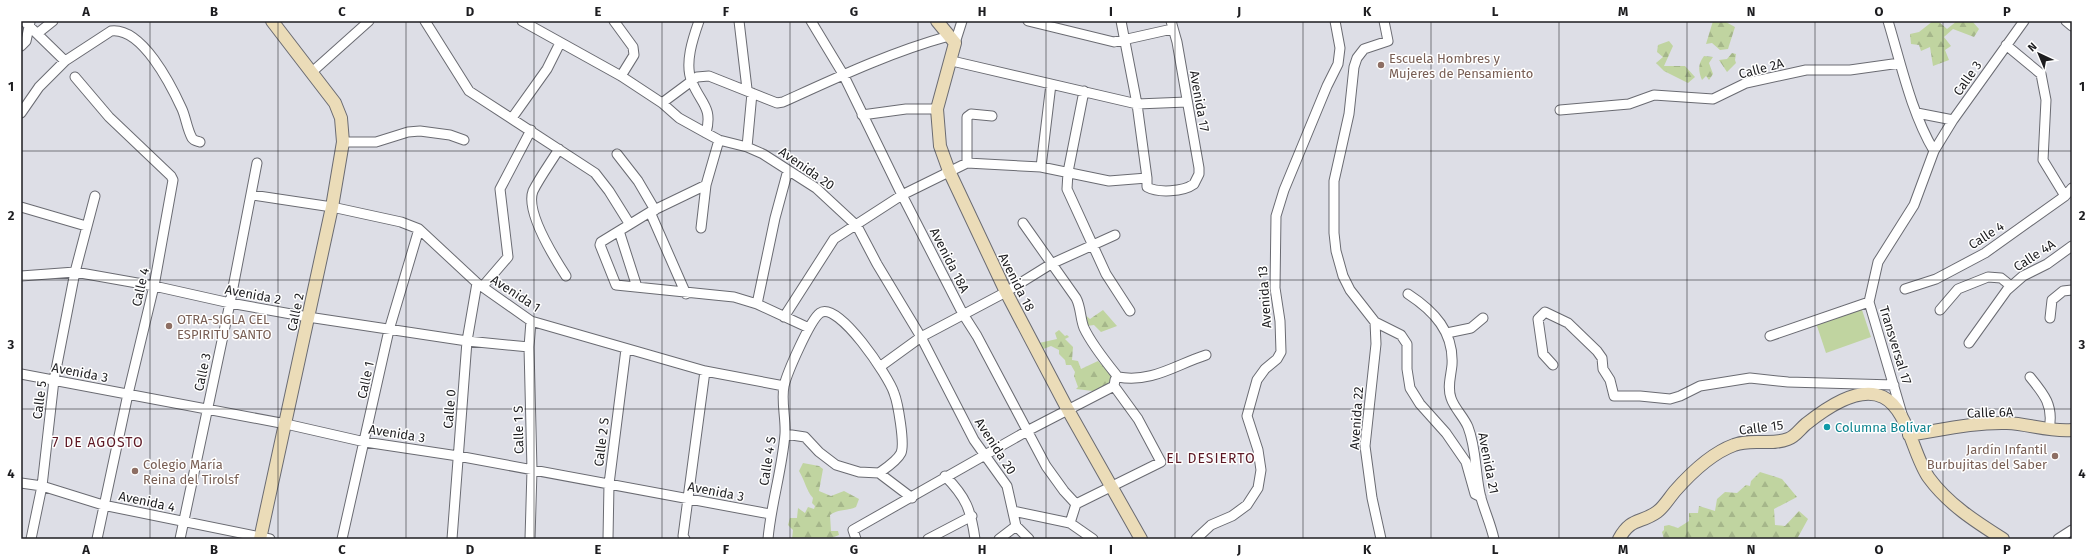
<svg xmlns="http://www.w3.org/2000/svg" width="2093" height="560" font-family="'Fira Sans',sans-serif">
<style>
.forest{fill:url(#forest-firs)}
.garden{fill:#c0d4a0}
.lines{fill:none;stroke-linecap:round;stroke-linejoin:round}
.street-casing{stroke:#6a6b72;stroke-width:11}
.secondary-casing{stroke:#6a6b72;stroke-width:14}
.street{stroke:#fff;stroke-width:9}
.secondary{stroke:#ebdcb8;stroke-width:12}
.grid{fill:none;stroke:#1d1d20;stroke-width:1;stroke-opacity:0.55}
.education-dot{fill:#8d6e63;stroke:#fff;stroke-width:1.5}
.culture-dot{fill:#0f9aa8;stroke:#fff;stroke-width:1.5}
.labels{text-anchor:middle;stroke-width:3;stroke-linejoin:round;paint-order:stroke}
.education-label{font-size:13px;fill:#785e54;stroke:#fff;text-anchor:start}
.street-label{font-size:13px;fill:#1d1d20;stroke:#fff}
.culture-label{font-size:13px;fill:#0d838f;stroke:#fff;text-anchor:start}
.neighbourhood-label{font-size:14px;letter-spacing:1px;fill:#5d1824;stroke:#fff}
.neatline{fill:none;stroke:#1d1d20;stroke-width:1.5}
.grid-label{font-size:13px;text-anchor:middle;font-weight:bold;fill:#1d1d20}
</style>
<defs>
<pattern id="forest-firs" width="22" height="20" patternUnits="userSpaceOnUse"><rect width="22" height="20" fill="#c0d4a0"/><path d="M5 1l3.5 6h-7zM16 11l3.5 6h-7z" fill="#a5b68a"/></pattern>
</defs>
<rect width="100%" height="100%" fill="#dddee6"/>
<path class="forest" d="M 1713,21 L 1724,21 L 1735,27 L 1728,49 L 1720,50 L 1712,43 L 1706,44 Z
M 1933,21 L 1938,21 L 1947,29 L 1957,21 L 1972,21 L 1979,29 L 1974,37 L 1953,29 L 1944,37 L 1951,46 L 1945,50 L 1949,60 L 1933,66 L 1930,47 L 1921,51 L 1919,45 L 1911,44 L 1910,34 L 1919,32 Z
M 1669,41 L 1673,46 L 1664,66 L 1685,66 L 1695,77 L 1688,83 L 1664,71 L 1656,63 L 1663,57 L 1657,52 L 1658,45 Z
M 1732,53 L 1736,54 L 1735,60 L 1736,63 L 1727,72 L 1719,60 L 1727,59 Z
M 1704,56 L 1713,57 L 1709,63 L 1713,74 L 1709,80 L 1706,76 L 1702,80 C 1698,70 1698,64 1704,56 Z
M 1103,310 L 1117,326 L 1101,332 L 1094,325 L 1087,326 L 1084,314 L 1090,319 Z
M 1059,330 L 1065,336 L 1067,335 L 1069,337 L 1065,339 L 1073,347 L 1072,360 L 1078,361 L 1081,369 L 1098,361 L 1113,377 L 1101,392 L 1076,389 L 1078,387 L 1074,376 L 1075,372 L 1071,365 L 1066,365 L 1065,360 L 1059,354 L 1059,350 L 1051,346 L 1041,350 L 1039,343 L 1057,339 L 1055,333 Z
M 803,463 L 819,466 L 823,469 L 819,491 L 831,496 L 844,491 L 859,499 L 856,507 C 847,511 838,509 830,515 L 831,531 L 838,531 L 839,535 L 829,539 L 792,539 L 793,530 L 788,525 L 790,518 L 797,518 L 798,508 L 805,513 L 808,507 L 814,509 L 815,506 L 812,503 L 813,498 C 806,490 805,481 799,471 Z
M 1760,472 L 1782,479 L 1797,497 L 1774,509 L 1775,525 L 1785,526 L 1799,511 L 1808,519 L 1797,539 L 1664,539 L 1662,532 L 1664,530 L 1664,526 L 1669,525 L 1678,528 L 1689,521 L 1689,513 L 1698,513 L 1699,506 L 1715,511 L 1717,499 L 1725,492 L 1737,493 L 1746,485 L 1750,486 L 1751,481 Z"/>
<path class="garden" d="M 1861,307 L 1871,337 L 1826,353 L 1816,323 Z"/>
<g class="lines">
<defs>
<path id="street" d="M 24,21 L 65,61
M 425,21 L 469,91 L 595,173 L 609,191 L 629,223
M 522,21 L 621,76 L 662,103 L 679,118 L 706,133 L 719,140 L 747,147 L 763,154 L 816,188 L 857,226 L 877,264 L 921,337 L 974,440 L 1007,486 L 1016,526
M 614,21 L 633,47 L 634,55 L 621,76
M 699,21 C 693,38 684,64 692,82 C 701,104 713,107 706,133
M 739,21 L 747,89
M 811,21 L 843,74 L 902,195 L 963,314 L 977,336 L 1046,466 L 1064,491 L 1076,504
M 1028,21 L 1114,42 L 1172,29
M 1121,21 L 1137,104 L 1147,178
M 1384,21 L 1388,41 L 1364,49 L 1357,58 L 1354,67 L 1349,114 L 1334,181 L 1334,233 L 1336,251 L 1343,276 L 1350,290 L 1375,322 L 1401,335 L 1407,344 L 1407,369 L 1410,388 L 1420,404 L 1446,433 L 1466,462 L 1475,494 L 1481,497
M 1888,21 C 1901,64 1911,112 1934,151
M 2066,21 L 2072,26
M 38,33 L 53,21
M 955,43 L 962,21
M 2006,45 L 2041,74 L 2046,100 L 2043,160 L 2065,196
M 21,46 L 26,41 L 30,22
M 952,61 L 1137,104 L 1187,102
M 312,72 L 369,21
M 75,77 L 109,117 L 171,176 L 173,180 L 154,286 L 128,394 L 97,539
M 1084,91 L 1068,172 L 1067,189 L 1106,274 L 1130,311
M 662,103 L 697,77 L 709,76 L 777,103 L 783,102 C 838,77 891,52 949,36
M 1560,110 L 1629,104 L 1654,95 L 1713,99 L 1746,83 L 1806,70 L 1850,70 L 1900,63
M 21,113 L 39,87 L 65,61 L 111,31 C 142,27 171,85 182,109 C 186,118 187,129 192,138 C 194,141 197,141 200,142
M 1917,113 L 1953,120
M 862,115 L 906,109 L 937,109
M 512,118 L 547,69 L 560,43
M 343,142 L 376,142 L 408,132 L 420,131 L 450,135 L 464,140
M 747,147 L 752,93
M 559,149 C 551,162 540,177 533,191 C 525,212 555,259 566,276
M 617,154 L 638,181 L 655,210
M 967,163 L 967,117 L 971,114 L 992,116
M 1041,167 L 1051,84
M 706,185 L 650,212 L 601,242 L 600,245 L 616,285 L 734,297 L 757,304 L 809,328
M 252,195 L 332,207 L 401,222 L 419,229 L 477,283 L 531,321 L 705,371 L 784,386
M 21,207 L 86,226
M 650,212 L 686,294
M 1023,223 L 1076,298 C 1081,307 1080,318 1084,328 C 1092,345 1106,362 1118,377
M 701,228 L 706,185 L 719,140
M 619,231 L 637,287
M 21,276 L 75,272 L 154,286 L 230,303 L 308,317 L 467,341 L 529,347
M 483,286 L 508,257 L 500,189 L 531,130
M 1905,289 L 1936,279 L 1985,253 L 2065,196 L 2072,188
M 1408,294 C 1434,311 1454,332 1452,365 C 1451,376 1447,387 1451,398 C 1454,408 1464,417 1468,427 C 1477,450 1475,475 1481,498 C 1485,512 1491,525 1494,539
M 757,304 L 775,218 L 788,170
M 1940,310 L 1958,289 L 1988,277 L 2001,278 L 2011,286
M 784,317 L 834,239 L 902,195 L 967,163 L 1041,167 L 1109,181 L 1147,178 L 1147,187 C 1158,193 1183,192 1194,184 L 1199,174 L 1199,168 L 1177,42 L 1171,21
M 2050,318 L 2052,300 L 2063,291 L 2072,290
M 1375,322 L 1376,344 L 1365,446 L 1372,498 L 1381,539
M 1447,333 L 1471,328 L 1483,318
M 1770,336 L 1869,302
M 1969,343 L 2007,290 L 2023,276 L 2047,264 L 2072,246
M 1553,365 L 1543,354 L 1538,319 L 1545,312 L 1568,323 L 1597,351 L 1602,358 L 1603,369 L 1610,380 L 1614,396 L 1640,396 L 1670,399 L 1680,396 L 1700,386 L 1750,378 L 1788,382 L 1894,385
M 881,366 L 921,337 L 1006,292 L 1051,264 L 1115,235
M 21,374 L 286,424 L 365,442 L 458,456 L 770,514
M 2030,377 C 2044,394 2054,406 2049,429
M 1902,414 L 1869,302 L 1878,262 L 1914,205 L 1934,151 L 1953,120 L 2024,21
M 785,434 L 805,437 L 819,452 L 836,465 L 859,472 L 879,473 L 912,498
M 945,476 C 966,497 971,510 975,539
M 21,483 L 42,486 L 103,505 L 270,539
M 1013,511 L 1070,523 L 1093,539
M 1070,523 L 1076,504 L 1161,462 L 1138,419 L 1114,386
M 1016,526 L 1029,539
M 31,539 L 42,486 L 54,380 L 75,272 L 95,196
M 180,539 L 230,303 L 257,163
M 342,539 L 389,330 L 419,229
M 452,539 L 467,341 L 477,283
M 530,539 L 532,470 L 529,347 L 531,321
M 608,539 L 609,484 L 626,349
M 685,539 L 683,536 L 705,371
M 768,539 C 771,504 782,470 785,434 C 786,419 781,401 784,386 C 787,373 810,320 820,313 C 838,300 889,377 894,393 C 898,403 905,444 901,453 C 897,461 886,468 879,473
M 856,539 L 853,530 L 1029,430 L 1114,386 L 1115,380 L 1118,377 C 1152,383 1175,365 1206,355
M 928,539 L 972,516
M 999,539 L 1016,526
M 1196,539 L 1211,525 L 1232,516 L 1247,505 L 1258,488 L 1261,470 L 1258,450 L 1247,416 L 1257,380 L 1265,369 L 1277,359 L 1281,352 L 1280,321 L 1275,288 L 1276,216 L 1284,190 L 1327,86 L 1338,64 L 1340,48 L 1335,21
M 2058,539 L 2072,530"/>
<path id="secondary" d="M 937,21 L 955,43 L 937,109 L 940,146 L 949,171 L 1006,292 L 1068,410 L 1141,539
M 1909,435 C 1941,430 1975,422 2007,423 C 2029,424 2050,432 2072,430
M 260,539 L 332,207 L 343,142 L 341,118 L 335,103 L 272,21
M 1619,539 C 1631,517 1640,524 1657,512 C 1664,507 1669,498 1675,491 C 1690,474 1712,453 1734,445 C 1751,438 1771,446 1788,439 C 1795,437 1800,429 1806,424 C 1825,409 1858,385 1883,397 C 1908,409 1913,456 1929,478 C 1948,504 1976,522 2003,539"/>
</defs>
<use href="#street" class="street-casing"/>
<use href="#secondary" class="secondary-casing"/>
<use href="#street" class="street"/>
<use href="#secondary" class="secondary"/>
</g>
<path class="grid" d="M 150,21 L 150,539M 278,21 L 278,539M 406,21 L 406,539M 534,21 L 534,539M 662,21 L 662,539M 790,21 L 790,539M 918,21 L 918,539M 1046,21 L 1046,539M 1175,21 L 1175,539M 1303,21 L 1303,539M 1431,21 L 1431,539M 1559,21 L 1559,539M 1687,21 L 1687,539M 1815,21 L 1815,539M 1943,21 L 1943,539M 21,151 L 2072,151M 21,280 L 2072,280M 21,409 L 2072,409"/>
<g class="education-dot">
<circle cx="1381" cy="65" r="4"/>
<circle cx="169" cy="326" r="4"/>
<circle cx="2055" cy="456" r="4"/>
<circle cx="135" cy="471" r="4"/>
</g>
<circle class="culture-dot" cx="1827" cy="427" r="4"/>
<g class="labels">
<g class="education-label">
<text x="1389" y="63">Escuela Hombres y<tspan x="1389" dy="15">Mujeres de Pensamiento</tspan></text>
<text x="177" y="324">OTRA-SIGLA CEL<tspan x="177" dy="15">ESPIRITU SANTO</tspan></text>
<text x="2047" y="454" text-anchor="end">Jardín Infantil<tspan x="2047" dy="15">Burbujitas del Saber</tspan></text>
<text x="143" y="469">Colegio María<tspan x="143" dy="15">Reina del Tirolsf</tspan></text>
</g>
<g class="street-label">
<text transform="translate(1761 68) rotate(-15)" y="5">Calle 2A</text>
<text transform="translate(1967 78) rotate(-55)" y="5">Calle 3</text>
<text transform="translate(1200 101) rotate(80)" y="5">Avenida 17</text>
<text transform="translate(807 168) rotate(35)" y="5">Avenida 20</text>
<text transform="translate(1986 235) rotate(-33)" y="5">Calle 4</text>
<text transform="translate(2034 255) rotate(-33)" y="5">Calle 4A</text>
<text transform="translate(950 260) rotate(63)" y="5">Avenida 18A</text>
<text transform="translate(1017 282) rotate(63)" y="5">Avenida 18</text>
<text transform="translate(140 287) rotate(-77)" y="5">Calle 4</text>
<text transform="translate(516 293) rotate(33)" y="5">Avenida 1</text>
<text transform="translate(253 294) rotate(11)" y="5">Avenida 2</text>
<text transform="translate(1264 297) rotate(-94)" y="5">Avenida 13</text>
<text transform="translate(295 312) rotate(-78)" y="5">Calle 2</text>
<text transform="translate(1896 345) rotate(73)" y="5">Transversal 17</text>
<text transform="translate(80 372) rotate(11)" y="5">Avenida 3</text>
<text transform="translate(202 372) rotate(-78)" y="5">Calle 3</text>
<text transform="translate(365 380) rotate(-78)" y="5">Calle 1</text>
<text transform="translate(39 400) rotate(-83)" y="5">Calle 5</text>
<text transform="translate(449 409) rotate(-85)" y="5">Calle 0</text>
<text transform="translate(1990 412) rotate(-2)" y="5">Calle 6A</text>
<text transform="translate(1356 418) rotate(-86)" y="5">Avenida 22</text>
<text transform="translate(1761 427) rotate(-7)" y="5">Calle 15</text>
<text transform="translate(518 430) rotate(-91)" y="5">Calle 1 S</text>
<text transform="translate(397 433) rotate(9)" y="5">Avenida 3</text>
<text transform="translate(601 442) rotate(-83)" y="5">Calle 2 S</text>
<text transform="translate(996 446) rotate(57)" y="5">Avenida 20</text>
<text transform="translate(767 461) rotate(-81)" y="5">Calle 4 S</text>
<text transform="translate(1489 463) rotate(79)" y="5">Avenida 21</text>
<text transform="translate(716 491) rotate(11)" y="5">Avenida 3</text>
<text transform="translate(147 501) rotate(12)" y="5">Avenida 4</text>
</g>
<g class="culture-label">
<text x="1835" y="432">Columna Bolívar</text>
</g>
<g class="neighbourhood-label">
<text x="98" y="447">7 DE AGOSTO</text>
<text x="1211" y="463">EL DESIERTO</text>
</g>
</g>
<rect width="2093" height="560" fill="none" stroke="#ffffff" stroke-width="44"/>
<g transform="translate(2039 54) rotate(316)" stroke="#ffffff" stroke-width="3" paint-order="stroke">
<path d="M0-3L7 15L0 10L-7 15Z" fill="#1d1d20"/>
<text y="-6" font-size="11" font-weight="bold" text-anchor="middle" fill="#1d1d20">N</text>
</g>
<rect x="22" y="22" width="2049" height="516" class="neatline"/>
<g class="grid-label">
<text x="86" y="16">A</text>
<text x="214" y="16">B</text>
<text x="342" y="16">C</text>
<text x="470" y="16">D</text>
<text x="598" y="16">E</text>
<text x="726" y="16">F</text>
<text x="854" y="16">G</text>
<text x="982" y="16">H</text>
<text x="1111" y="16">I</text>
<text x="1239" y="16">J</text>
<text x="1367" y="16">K</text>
<text x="1495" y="16">L</text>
<text x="1623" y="16">M</text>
<text x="1751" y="16">N</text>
<text x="1879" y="16">O</text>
<text x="2007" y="16">P</text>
<text x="11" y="91">1</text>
<text x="2082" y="91">1</text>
<text x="11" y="220">2</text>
<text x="2082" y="220">2</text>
<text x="11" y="349">3</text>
<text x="2082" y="349">3</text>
<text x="11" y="478">4</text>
<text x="2082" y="478">4</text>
<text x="86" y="554">A</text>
<text x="214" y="554">B</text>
<text x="342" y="554">C</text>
<text x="470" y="554">D</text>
<text x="598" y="554">E</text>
<text x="726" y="554">F</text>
<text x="854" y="554">G</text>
<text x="982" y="554">H</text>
<text x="1111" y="554">I</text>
<text x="1239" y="554">J</text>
<text x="1367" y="554">K</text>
<text x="1495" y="554">L</text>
<text x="1623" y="554">M</text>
<text x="1751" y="554">N</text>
<text x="1879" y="554">O</text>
<text x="2007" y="554">P</text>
</g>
</svg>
